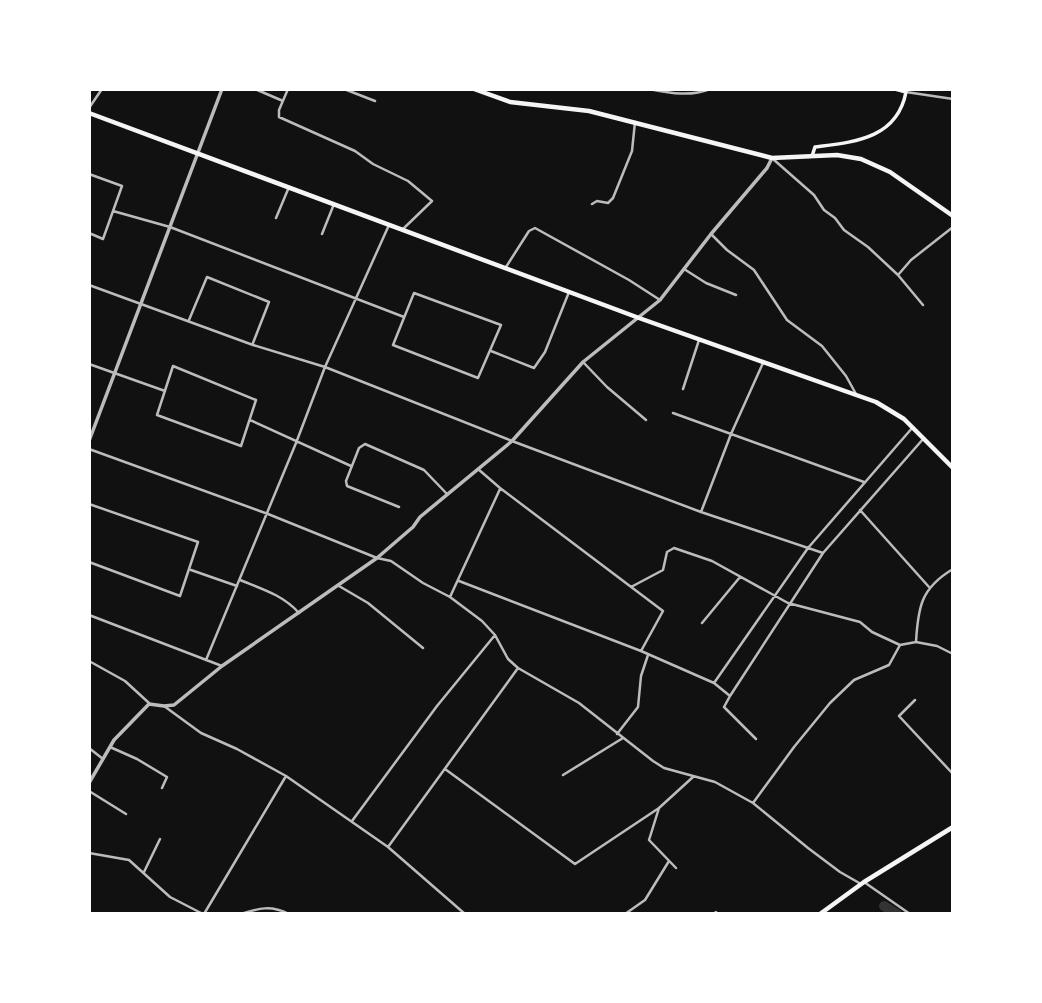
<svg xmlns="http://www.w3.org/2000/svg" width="1042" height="1003" font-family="Helvetica,sans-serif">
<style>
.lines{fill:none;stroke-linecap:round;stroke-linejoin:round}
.river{stroke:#333;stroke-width:10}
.minor{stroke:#bcbcbc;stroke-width:2.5}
.tertiary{stroke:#bcbcbc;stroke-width:3.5}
.secondary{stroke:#f5f5f5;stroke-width:3.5}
.primary{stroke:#f5f5f5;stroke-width:4.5}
</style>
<rect width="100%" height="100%" fill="#111"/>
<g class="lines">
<path class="river" d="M 884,906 L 897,914"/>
<path class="minor" d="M 255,89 L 283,101
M 288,89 L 279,110 L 279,117 L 355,151 L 373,164 L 408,181 L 432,201 L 403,229
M 344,89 L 375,101
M 649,89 C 670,93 690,97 710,89
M 906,92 L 953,99
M 89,108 L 102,89
M 773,159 L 814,195 L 824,210 L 835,218 L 844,230 L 868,247 L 898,275 L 923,305
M 89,174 L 122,186 L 103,239 L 89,233
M 592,204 L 597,201 L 608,203 L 613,198 L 632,151 L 635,122
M 113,211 L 170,227 L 404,317
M 276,218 L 289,187
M 322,234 L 334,204
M 711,234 L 727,250 L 754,270 L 787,320 L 822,346 L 846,376 L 856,394
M 506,267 L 529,231 L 535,228 L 629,280 L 660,300
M 684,269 L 706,283 L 736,295
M 898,275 L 911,260 L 953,227
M 89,285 L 253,345 L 325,367 L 512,441 L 701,512 L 823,553
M 414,293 L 501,325 L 478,378 L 393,345 Z
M 189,320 L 207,277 L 269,302 L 253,343
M 491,351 L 534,368 L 545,352 L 569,292
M 583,362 L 607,387 L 646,420
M 89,364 L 165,391
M 173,366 L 256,400 L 241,446 L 157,415 Z
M 683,389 L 699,340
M 673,413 L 864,482
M 250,420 L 351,466
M 89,449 L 268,514 L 377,558 L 391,561 L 423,583 L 450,597 L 482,621 L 495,635 L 508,659 L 518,668 L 579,703 L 653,761 L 664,768 L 715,782 L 753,803 L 808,848 L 840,872 L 861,884
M 478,469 L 500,488 L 663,611 L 641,651
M 89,504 L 198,542 L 180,596 L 89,562
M 399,507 L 347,486 L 346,481 L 359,448 L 365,444 L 424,470 L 447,494
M 860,510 L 929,587
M 701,512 L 731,434 L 763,363
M 191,570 L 237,586
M 240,580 C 262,589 283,595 299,613
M 459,581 L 641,651 L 714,683 L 730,696
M 339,586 L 368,603 L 423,648
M 631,587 L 663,570 L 667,552 L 674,548 L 712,561 L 788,603 L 860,622 L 872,632 L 900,645 L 916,642 L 937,646 L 953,654
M 450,597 L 500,489
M 89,615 L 222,666
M 702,623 L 740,577
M 916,642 C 918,607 921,588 953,569
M 206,660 L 296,443 L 325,367 L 389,225
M 89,661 L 125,681 L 149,703
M 714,683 L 808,548 L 913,427
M 915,700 L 899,716 L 953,774
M 164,706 L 201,733 L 237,749 L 286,776 L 388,847 L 465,914
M 617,734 L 638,707 L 641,676 L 648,655
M 756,739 L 724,707 L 730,696 L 823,553 L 924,438
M 110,747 L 137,759 L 167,777 L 162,788
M 89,748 L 103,759
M 445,769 L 575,864 L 659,808
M 563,775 L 623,738
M 89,791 L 126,814
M 753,803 L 794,747 L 830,703 L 854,680 L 889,665 L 900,645
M 352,821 L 437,706 L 495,635
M 388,847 L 518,668
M 89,853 L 129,860 L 170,897 L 203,914
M 676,868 L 649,840 L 659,808 L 693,777
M 144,872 L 160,839
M 864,882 L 910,914
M 204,914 L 286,776
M 241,914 C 259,908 271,905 289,914
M 625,914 L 645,900 L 669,861
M 713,914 L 716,912"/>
<path class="tertiary" d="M 89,441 L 222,89
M 89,783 L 114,740 L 149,704 L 164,706 L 174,705 L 222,666 L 377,558 L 413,527 L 420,517 L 512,441 L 583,362 L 660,300 L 711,234 L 767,168 L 772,158"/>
<path class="secondary" d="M 812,156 L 815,147 C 854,142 897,139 906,92 L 895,89"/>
<path class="primary" d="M 474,89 L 510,102 L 589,111 L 772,158 L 837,155 L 861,159 L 890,172 L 953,216
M 89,113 L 639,318 L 876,402 L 904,419 L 953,468
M 820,914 L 864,882 L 953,827"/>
</g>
<rect width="1042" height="1003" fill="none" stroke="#ffffff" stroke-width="182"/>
</svg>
